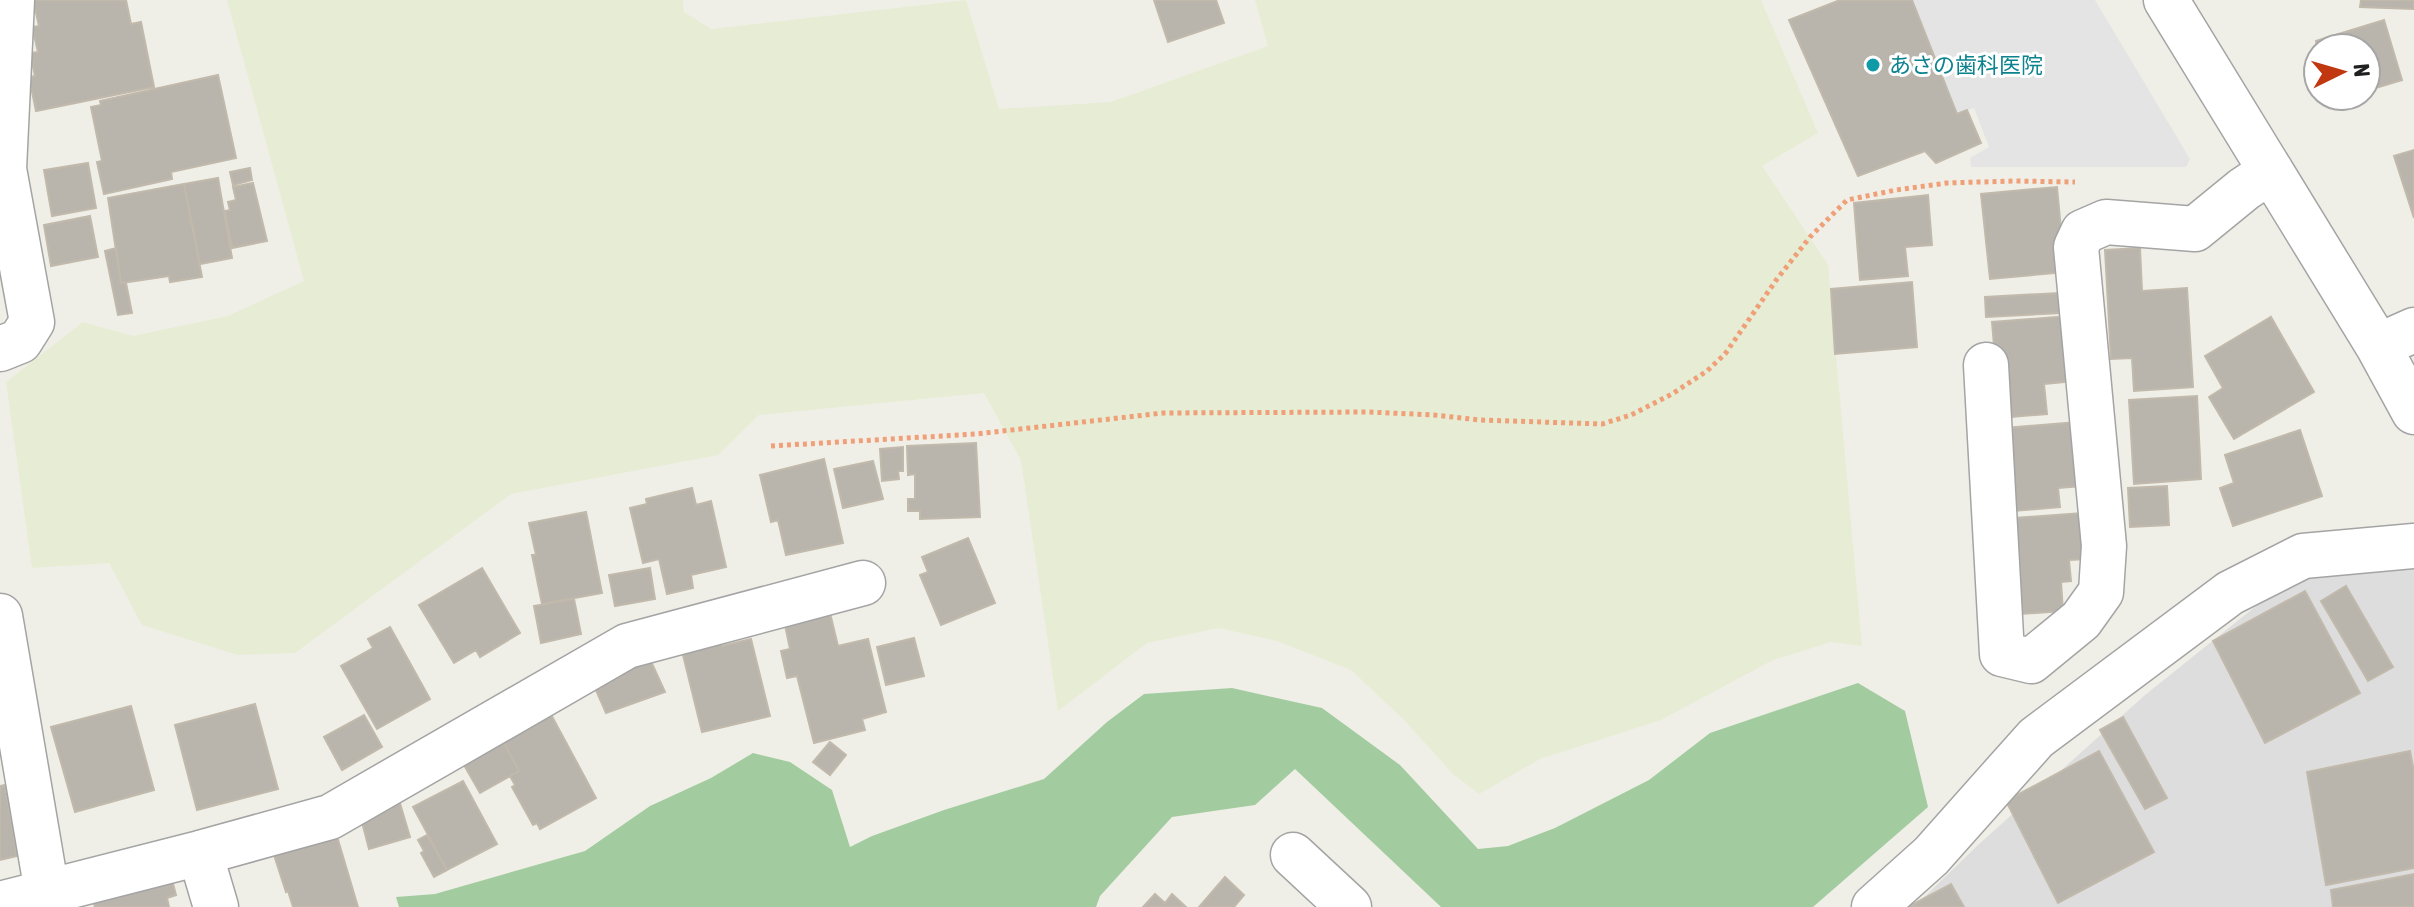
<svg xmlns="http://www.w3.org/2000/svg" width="2414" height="907" font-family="'Asap Condensed','Noto Sans JP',sans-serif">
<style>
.residential{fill:#dedddd}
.farmland{fill:#e6edd4}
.forest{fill:#a2cc9f}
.parking{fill:#e4e4e4}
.building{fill:#b9b5ad;stroke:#c1b9ab;stroke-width:2}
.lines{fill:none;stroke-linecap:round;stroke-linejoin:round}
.minor-casing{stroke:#a4a4a4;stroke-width:47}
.path{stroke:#f0a078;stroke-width:5;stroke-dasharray:4 4;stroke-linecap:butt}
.minor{stroke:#fff;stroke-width:44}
.culture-dot{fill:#0f9aa8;stroke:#fff;stroke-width:3}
.labels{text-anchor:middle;stroke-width:6;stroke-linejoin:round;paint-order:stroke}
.culture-label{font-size:22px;fill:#0d838f;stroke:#fff;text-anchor:start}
</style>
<rect width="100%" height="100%" fill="#f0efe7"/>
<path class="residential" d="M 2310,563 L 2414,566 L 2414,907 L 1914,907 L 1978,845 L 2145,695 Z"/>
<path class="farmland" d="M 227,0 L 683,0 L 684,12 L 711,29 L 966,0 L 999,109 L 1111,102 L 1268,46 L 1255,0 L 1761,0 L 1818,133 L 1762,166 L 1828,265 L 1862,646 L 1831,642 L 1773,660 L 1661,720 L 1540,759 L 1479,794 L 1453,774 L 1404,720 L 1351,670 L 1277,641 L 1219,628 L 1147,643 L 1058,711 L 1021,460 L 984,393 L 759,415 L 718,455 L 511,494 L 295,653 L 238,655 L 142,625 L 109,563 L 32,568 L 6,382 L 83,322 L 133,336 L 228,316 L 304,281 Z"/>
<path class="forest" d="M 1858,683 L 1905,711 L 1928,807 L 1813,907 L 1441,907 L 1295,769 L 1255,805 L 1172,817 L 1100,896 L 1096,907 L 399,907 L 396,897 L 435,894 L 585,851 L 650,806 L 711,778 L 753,753 L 790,762 L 832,790 L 850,847 L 872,836 L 944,810 L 1044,779 L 1107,722 L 1144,694 L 1232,688 L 1322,708 L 1400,765 L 1478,849 L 1508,846 L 1555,828 L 1649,780 L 1710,733 Z"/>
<path class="parking" d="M 1912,0 L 2095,0 L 2190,159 L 2186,167 L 1971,167 L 1970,158 L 1989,147 L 1974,108 L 1957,114 Z"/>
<path class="building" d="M 33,0 L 126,0 L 131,24 L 141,22 L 154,87 L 36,111 L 29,77 L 35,76 L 30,53 L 38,52 L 32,27 L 39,26 Z
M 1154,0 L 1216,0 L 1224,23 L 1168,42 Z
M 1840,0 L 1912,0 L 1957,114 L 1967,110 L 1981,143 L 1936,163 L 1925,151 L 1858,176 L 1789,20 Z
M 2361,0 L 2414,0 L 2414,9 L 2360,7 Z
M 2384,20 L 2402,80 L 2366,91 L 2366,48 L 2318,49 L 2316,41 Z
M 218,75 L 236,158 L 171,172 L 172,179 L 104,194 L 97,162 L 102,161 L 91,107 L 101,105 L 100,101 Z
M 2414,150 L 2414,218 L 2394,156 Z
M 88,163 L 96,208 L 52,216 L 44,170 Z
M 250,168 L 252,180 L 233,185 L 230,172 Z
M 218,178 L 232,258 L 200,264 L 184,184 Z
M 253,183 L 267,241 L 232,248 L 225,211 L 230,210 L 228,202 L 236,200 L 233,187 Z
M 184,184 L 202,277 L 170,282 L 169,276 L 121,283 L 108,198 Z
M 2057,187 L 2065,272 L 1990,279 L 1981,194 Z
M 1928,195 L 1932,245 L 1905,247 L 1908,276 L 1860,280 L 1854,203 Z
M 90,216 L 98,257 L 51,266 L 44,225 Z
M 116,248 L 121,283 L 126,283 L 132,313 L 118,315 L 105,251 Z
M 2140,248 L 2142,291 L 2187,288 L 2193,387 L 2134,391 L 2132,358 L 2111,359 L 2105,250 Z
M 1912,282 L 1917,347 L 1835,354 L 1831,289 Z
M 2059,293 L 2061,313 L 1986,317 L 1985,297 Z
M 2069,316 L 2074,381 L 2044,384 L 2047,414 L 2000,418 L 1992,322 Z
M 2271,317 L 2314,392 L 2234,439 L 2209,397 L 2223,388 L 2205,356 Z
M 2197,396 L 2201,479 L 2134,484 L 2129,400 Z
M 2077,422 L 2082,486 L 2058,488 L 2060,507 L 2001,512 L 1994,429 Z
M 2300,430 L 2322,496 L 2233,526 L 2220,488 L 2234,483 L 2225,455 Z
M 976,443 L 980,517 L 920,519 L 920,511 L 908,511 L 908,499 L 915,499 L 915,474 L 908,475 L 907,446 Z
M 903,447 L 903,471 L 898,471 L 899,479 L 882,481 L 880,449 Z
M 824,459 L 843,543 L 786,555 L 778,520 L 771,522 L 760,475 Z
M 873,461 L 883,499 L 843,508 L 834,469 Z
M 2167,486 L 2169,525 L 2130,527 L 2128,488 Z
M 692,488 L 696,505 L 711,501 L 726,567 L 691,575 L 693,588 L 667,594 L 659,559 L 643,563 L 630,508 L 647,504 L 646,499 Z
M 586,512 L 602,593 L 542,604 L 532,555 L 536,555 L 529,523 Z
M 2082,513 L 2086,559 L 2069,560 L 2071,581 L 2061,582 L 2063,611 L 2008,615 L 2001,519 Z
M 968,538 L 995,603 L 941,625 L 920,575 L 928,572 L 922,557 Z
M 482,568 L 520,633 L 480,657 L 476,650 L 454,663 L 419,605 Z
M 650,568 L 655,599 L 615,606 L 609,575 Z
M 2346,586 L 2393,667 L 2368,681 L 2321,601 Z
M 2305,591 L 2360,693 L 2265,743 L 2213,641 Z
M 574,599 L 581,634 L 541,643 L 534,606 Z
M 830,613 L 838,646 L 868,639 L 886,712 L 862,719 L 865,730 L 814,743 L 797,676 L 787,678 L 781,651 L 790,649 L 785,625 Z
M 390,627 L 430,699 L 377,729 L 341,666 L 373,648 L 368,639 Z
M 719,638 L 722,646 L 751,639 L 770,716 L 702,732 L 681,647 Z
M 914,638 L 924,676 L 886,685 L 877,647 Z
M 648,655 L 665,692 L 606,713 L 595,688 Z
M 255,704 L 278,789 L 197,810 L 175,725 Z
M 131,706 L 154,790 L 75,812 L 51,727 Z
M 548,709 L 596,798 L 540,829 L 537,823 L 533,825 L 512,787 L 515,785 L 510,776 L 519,771 L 500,735 Z
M 364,715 L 382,747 L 342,770 L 324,737 Z
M 2123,717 L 2167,798 L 2145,809 L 2100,730 Z
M 500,735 L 519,771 L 480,793 L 460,758 Z
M 830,742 L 846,755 L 830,775 L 813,762 Z
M 2099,751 L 2154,852 L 2058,903 L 2006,801 Z
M 2410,751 L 2414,772 L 2414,868 L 2326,885 L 2307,772 Z
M 463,781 L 497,844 L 447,870 L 413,807 Z
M 5,785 L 17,856 L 0,860 L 0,786 Z
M 399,800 L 410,837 L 369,849 L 359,811 Z
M 336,833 L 358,907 L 293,907 L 288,891 L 286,892 L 273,852 Z
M 427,835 L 447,870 L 434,877 L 421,853 L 424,851 L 418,840 Z
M 2414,874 L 2414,907 L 2333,907 L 2331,890 Z
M 171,876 L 176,895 L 167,898 L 169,907 L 95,907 L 92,898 Z
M 1225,877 L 1244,895 L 1234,907 L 1199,907 Z
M 1951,884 L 1964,907 L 1908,907 Z
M 1155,894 L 1165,903 L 1172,894 L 1186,907 L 1143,907 Z"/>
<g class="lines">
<defs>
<path id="minor" d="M 2166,0 L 2378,346 L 2414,412
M 2378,346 L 2414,330
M 0,349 L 20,341 L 32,322 L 4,169 L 12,0
M 1986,365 L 2002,654 L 2031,661 L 2081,620 L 2101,592 L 2104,546 L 2076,247 L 2083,232 L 2106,222 L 2195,229 L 2244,189 L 2271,171
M 0,616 L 47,892
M 1293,855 L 1349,907
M 0,904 L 200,853
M 216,907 L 200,853 L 330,817 L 627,646 L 863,583
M 1874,907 L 1931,856 L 2036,738 L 2230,593 L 2303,556 L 2414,546"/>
</defs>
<use href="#minor" class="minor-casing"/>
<path class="path" d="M 771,446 L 976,434 L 1163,413 L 1369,412 L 1434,415 L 1480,420 L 1602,424 L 1631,415 L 1672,394 L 1707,371 L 1725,354 L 1777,279 L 1810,237 L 1847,200 L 1896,190 L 1947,183 L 2014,181 L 2075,182"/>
<use href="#minor" class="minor"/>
</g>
<circle class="culture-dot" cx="1873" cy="65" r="8"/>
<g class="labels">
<g class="culture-label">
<text x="1889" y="73">あさの歯科医院</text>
</g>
</g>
<g transform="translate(2342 72) rotate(85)"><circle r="38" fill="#ffffff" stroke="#a6a6a6" stroke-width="2"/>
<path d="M0-6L14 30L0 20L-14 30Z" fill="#c1370f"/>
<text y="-12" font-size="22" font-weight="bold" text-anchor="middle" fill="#202020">N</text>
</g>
</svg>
